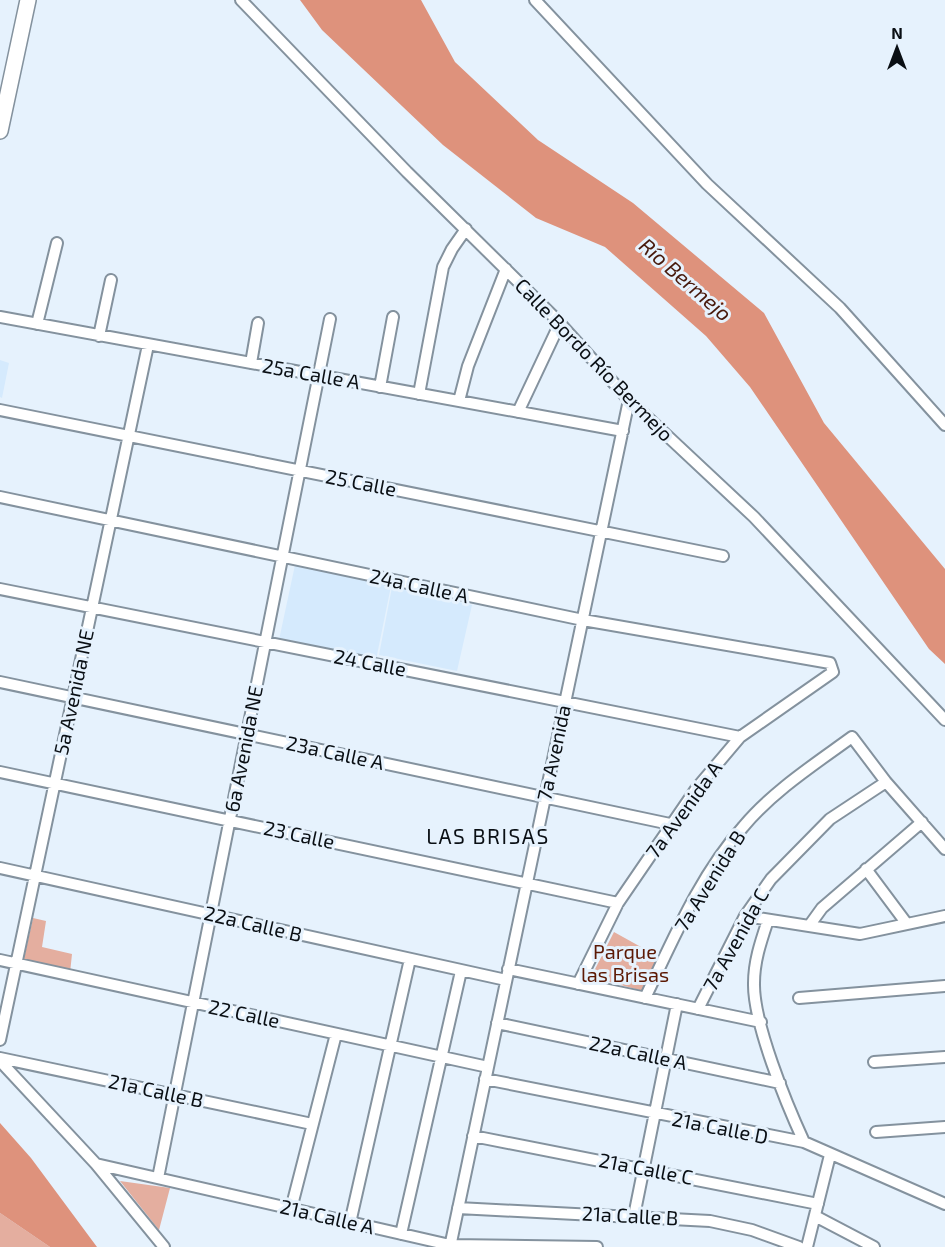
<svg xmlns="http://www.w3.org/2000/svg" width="945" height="1247" font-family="'Exo 2',sans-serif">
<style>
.built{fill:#d5eafd}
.green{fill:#e4ae9f}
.water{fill:#de927c}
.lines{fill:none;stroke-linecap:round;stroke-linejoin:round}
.street-casing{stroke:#84929e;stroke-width:14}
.secondary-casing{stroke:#84929e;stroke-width:18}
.street{stroke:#fff;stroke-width:10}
.secondary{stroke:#fff;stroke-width:15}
.labels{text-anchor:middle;stroke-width:6;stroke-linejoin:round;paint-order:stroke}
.street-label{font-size:20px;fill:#0a0f14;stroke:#e6f2fd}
.park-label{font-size:20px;fill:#5c1904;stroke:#e6f2fd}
.water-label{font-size:21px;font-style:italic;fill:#48190b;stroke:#e6f2fd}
.neighbourhood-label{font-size:21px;letter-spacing:1.5px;fill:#0a0f14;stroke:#e6f2fd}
</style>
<rect width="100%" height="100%" fill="#e6f2fd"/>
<path class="built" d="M 0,360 L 9,363 L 2,398 L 0,397 Z
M 295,565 L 391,586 L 376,660 L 279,640 Z
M 392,587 L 472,605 L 457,671 L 379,655 Z"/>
<path class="green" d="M 33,918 L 46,921 L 42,947 L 72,954 L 70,973 L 23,963 Z
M 614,932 L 659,957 L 643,991 L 591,977 Z
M 120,1181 L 170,1188 L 159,1230 Z
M 0,1213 L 50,1247 L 0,1247 Z"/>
<path class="water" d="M 300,0 L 421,0 L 455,62 L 538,140 L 633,203 L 764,313 L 824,423 L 945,569 L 945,664 L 929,649 L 750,387 L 706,336 L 605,247 L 536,218 L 443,145 L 322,30 Z
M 0,1123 L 31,1158 L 97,1247 L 50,1247 L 0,1213 Z"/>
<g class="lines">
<defs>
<path id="street" d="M 241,0 L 407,172 L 556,319 L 629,400 L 754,517 L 945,720
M 535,0 L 707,184 L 840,308 L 945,425
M 0,317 L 623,431
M 37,324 L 57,243
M 99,336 L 111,280
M 251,363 L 258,323
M 380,387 L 393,317
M 419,394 L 443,267 L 452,249 L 466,229
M 459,401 L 468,366 L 506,269
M 0,410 L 723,556
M 518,412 L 560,323
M 0,497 L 583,620 L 830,663 L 833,672 L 740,737 L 696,789 L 618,903 L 578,984
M 0,589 L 740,737
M 0,682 L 670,824
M 0,772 L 618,903
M 0,868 L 506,980
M 866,869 L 907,924
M 745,916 L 860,934 L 945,916
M 768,920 C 761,941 754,961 754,983 C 753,1023 787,1105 804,1142
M 809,926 L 822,908 L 922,822
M 0,960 L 488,1067
M 508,969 L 761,1022
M 645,998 C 673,940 700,875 743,827 C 773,791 815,764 852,737 L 886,782 L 945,849
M 799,998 L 945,986
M 698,1009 L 745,916 L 771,879 L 830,819 L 886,782
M 497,1023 L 780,1083
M 0,1040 L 148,345
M 0,1058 L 312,1124
M 0,1061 L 96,1164 L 164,1247
M 874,1062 L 945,1057
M 485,1079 L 804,1142 L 945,1204
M 876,1132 L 945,1127
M 473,1136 L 818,1204
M 96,1164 L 450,1245 L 597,1247
M 158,1178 L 330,319
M 458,1208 L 710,1221 L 752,1230 L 799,1247
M 291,1209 L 336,1034
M 634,1216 L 677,1004
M 815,1216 L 874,1247
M 350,1223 L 410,959
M 401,1234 L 461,971
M 450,1247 L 629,400
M 807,1247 L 830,1155"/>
<path id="secondary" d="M 0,131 L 28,0"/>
</defs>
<use href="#street" class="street-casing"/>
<use href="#secondary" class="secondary-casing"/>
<use href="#street" class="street"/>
<use href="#secondary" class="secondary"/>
</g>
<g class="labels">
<g class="street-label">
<text transform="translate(594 360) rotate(46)" y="7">Calle Bordo Río Bermejo</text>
<text transform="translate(311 374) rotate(10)" y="7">25a Calle A</text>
<text transform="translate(361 483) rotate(11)" y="7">25 Calle</text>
<text transform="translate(419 586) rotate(12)" y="7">24a Calle A</text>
<text transform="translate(370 663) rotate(11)" y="7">24 Calle</text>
<text transform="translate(74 692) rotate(-78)" y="7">5a Avenida NE</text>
<text transform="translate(244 749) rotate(-79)" y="7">6a Avenida NE</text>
<text transform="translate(335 753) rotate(12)" y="7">23a Calle A</text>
<text transform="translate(554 753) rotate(-78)" y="7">7a Avenida</text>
<text transform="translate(684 810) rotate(-54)" y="7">7a Avenida A</text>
<text transform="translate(299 835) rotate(12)" y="7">23 Calle</text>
<text transform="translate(710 881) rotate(-58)" y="7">7a Avenida B</text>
<text transform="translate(253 924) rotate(13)" y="7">22a Calle B</text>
<text transform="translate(736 940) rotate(-61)" y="7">7a Avenida C</text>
<text transform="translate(244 1014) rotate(12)" y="7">22 Calle</text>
<text transform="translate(638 1053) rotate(12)" y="7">22a Calle A</text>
<text transform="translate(156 1091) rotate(12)" y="7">21a Calle B</text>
<text transform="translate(720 1128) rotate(11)" y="7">21a Calle D</text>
<text transform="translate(646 1169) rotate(11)" y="7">21a Calle C</text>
<text transform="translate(630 1216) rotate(3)" y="7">21a Calle B</text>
<text transform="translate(327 1217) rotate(13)" y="7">21a Calle A</text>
</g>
<g class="park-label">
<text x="625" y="959">Parque<tspan x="625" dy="23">las Brisas</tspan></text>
</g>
<g class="water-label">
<text transform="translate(685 280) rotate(41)" y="7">Río Bermejo</text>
</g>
<g class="neighbourhood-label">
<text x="488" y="844">LAS BRISAS</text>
</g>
</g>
<g transform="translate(897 48)" stroke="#e6f2fd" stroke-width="4.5" paint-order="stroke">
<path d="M0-4.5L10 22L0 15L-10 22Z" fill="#0a0f14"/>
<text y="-9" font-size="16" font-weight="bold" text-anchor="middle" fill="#0a0f14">N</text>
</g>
</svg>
